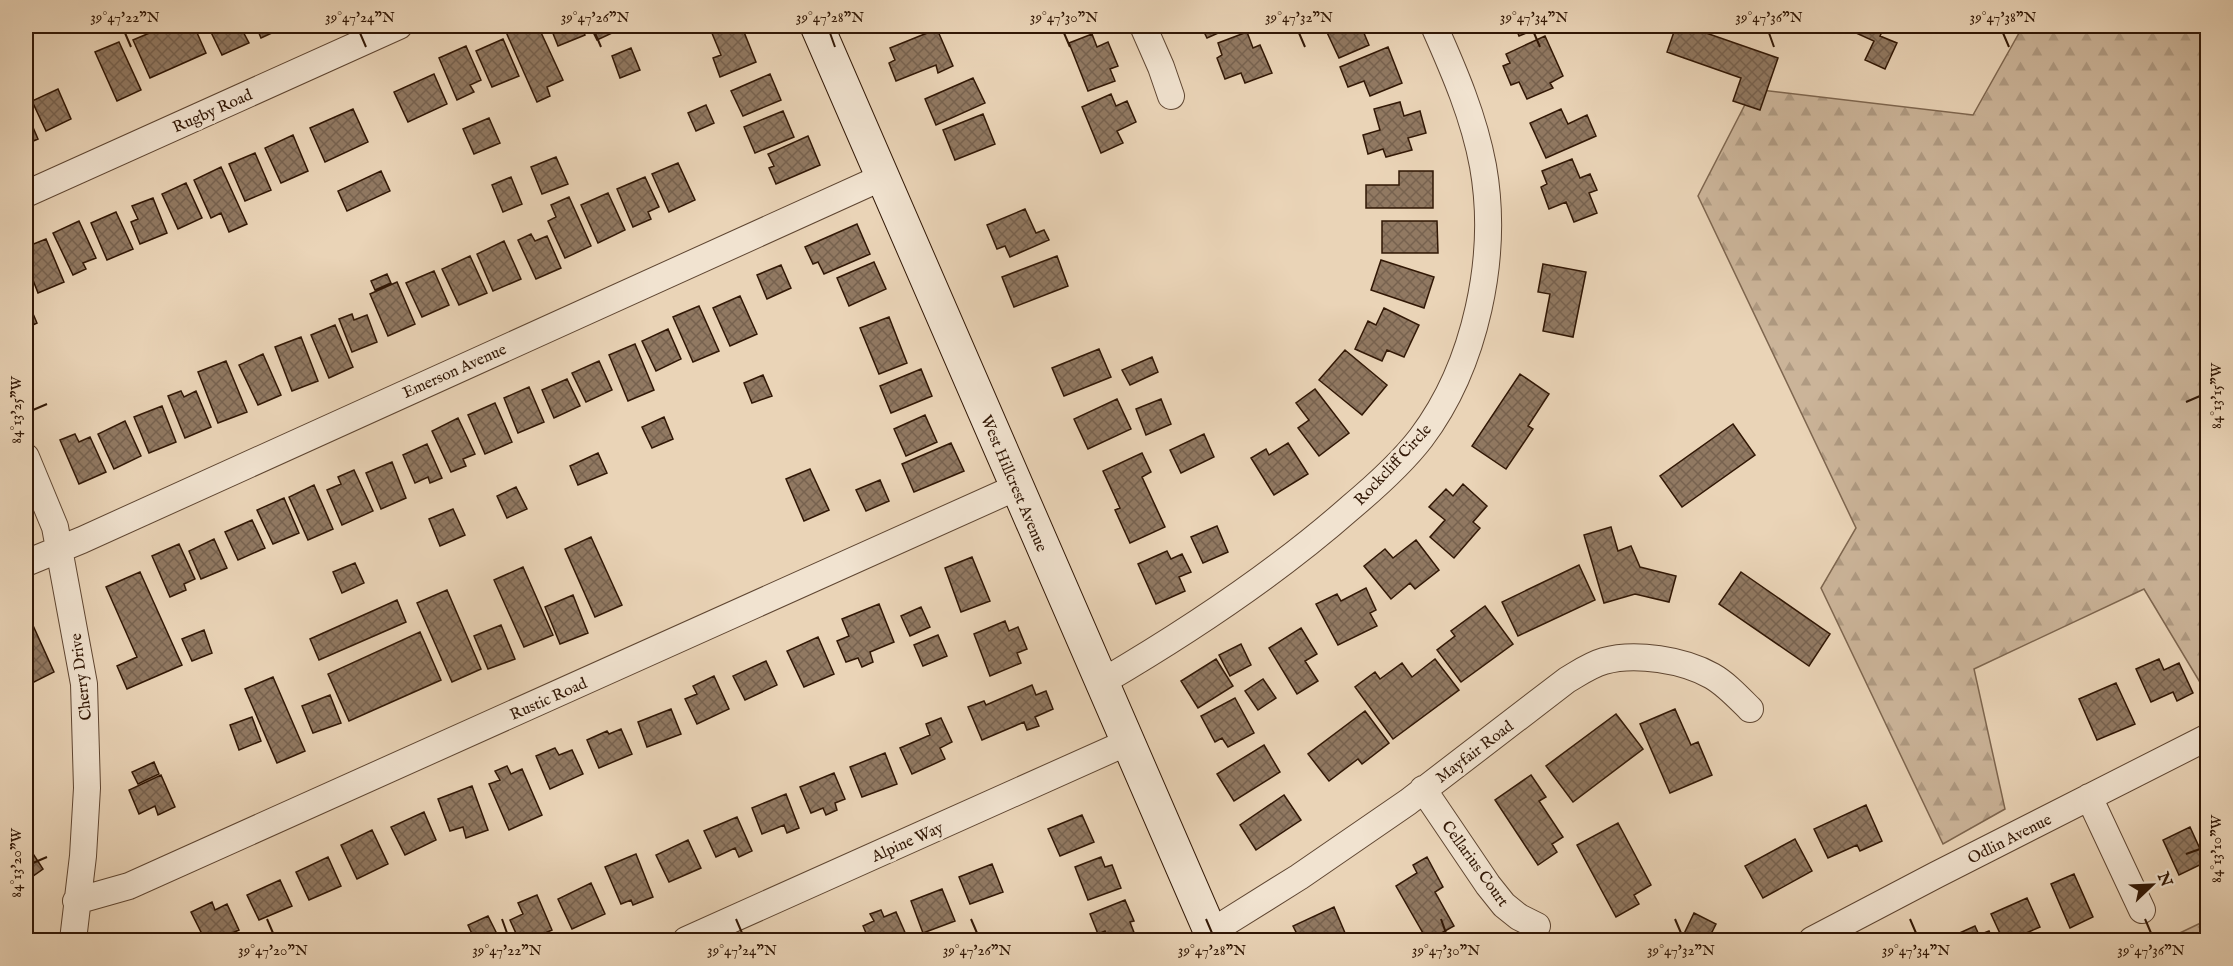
<svg xmlns="http://www.w3.org/2000/svg" width="2233" height="966" font-family="'IM FELL English',serif">
<style>
.grass{fill:url(#grass-dots);stroke:#7e664f;stroke-width:1.5}
.forest{fill:url(#forest-firs);stroke:#7e664f;stroke-width:1.5}
.building{fill:url(#building-cross-hatch);stroke:#311705;stroke-width:1.5}
.lines{fill:none;stroke-linecap:round;stroke-linejoin:round}
.street-casing{stroke:#5f4632;stroke-width:28}
.secondary-casing{stroke:#311705;stroke-width:35}
.street{stroke:#f1e3d0;stroke-width:26}
.secondary{stroke:#f1e3d0;stroke-width:33}
.ticks{fill:none;stroke:#311705;stroke-width:2}
.labels{text-anchor:middle;stroke-width:6;stroke-linejoin:round;paint-order:stroke}
.street-label{font-size:16px;fill:#311705;stroke:#f1e3d0}
.neatline{fill:none;stroke:#311705;stroke-width:2}
.ticks-label{font-size:15px;text-anchor:middle;fill:#311705}
</style>
<defs>
<pattern id="grass-dots" width="8" height="8" patternUnits="userSpaceOnUse" patternTransform="scale(1.5)"><rect width="8" height="8" fill="#cbb499"/><path d="M2 2h.1M6 6h.1" fill="none" stroke="#af9a82" stroke-width="1.8" stroke-linecap="round"/></pattern>
<pattern id="forest-firs" width="22" height="20" patternUnits="userSpaceOnUse" patternTransform="scale(1.5)"><rect width="22" height="20" fill="#cbb499"/><path d="M5 1l3.5 6h-7zM16 11l3.5 6h-7z" fill="#af9a82"/></pattern>
<pattern id="building-cross-hatch" width="8" height="8" patternUnits="userSpaceOnUse" patternTransform="scale(1.5)"><rect width="8" height="8" fill="#917962"/><path d="M0 0l8 8M0 8l8-8" fill="none" stroke="#77624f"/></pattern>
</defs>
<rect width="100%" height="100%" fill="#ead4b7"/>
<filter id="stains"><feTurbulence type="fractalNoise" baseFrequency=".00333" numOctaves="4"/><feColorMatrix values="0 0 0 0 .2 0 0 0 0 .09 0 0 0 0 .02 0 0 0 .5 -.17"/></filter>
<radialGradient id="worn" r=".72"><stop offset=".6" stop-color="#630" stop-opacity="0"/><stop offset="1" stop-color="#630" stop-opacity=".3"/></radialGradient>
<path class="grass" d="M 2207,920 L 2207,940 L 2165,940 Z"/>
<path class="forest" d="M 2023,26 L 2207,26 L 2207,694 L 2144,589 L 1974,669 L 2005,809 L 1943,844 L 1821,588 L 1856,528 L 1698,196 L 1753,89 L 1973,115 Z"/>
<path class="building" d="M 166,26 L 194,26 L 206,53 L 150,78 L 133,40 Z
M 208,26 L 240,26 L 249,43 L 222,55 Z
M 256,26 L 287,26 L 261,38 Z
M 520,26 L 538,26 L 563,80 L 547,87 L 550,96 L 537,102 L 506,32 Z
M 550,26 L 581,26 L 585,35 L 558,46 Z
M 590,26 L 622,26 L 623,28 L 597,40 Z
M 709,26 L 749,26 L 750,30 L 744,32 L 756,62 L 720,77 L 713,58 L 721,55 Z
M 1201,26 L 1234,26 L 1207,38 Z
M 1324,26 L 1363,26 L 1361,26 L 1369,45 L 1339,58 Z
M 1515,26 L 1544,26 L 1519,36 Z
M 1676,26 L 1686,26 L 1778,58 L 1760,110 L 1733,101 L 1741,78 L 1667,52 Z
M 1847,26 L 1885,26 L 1880,36 L 1897,43 L 1885,69 L 1865,60 L 1874,41 L 1845,28 Z
M 937,29 L 953,66 L 938,73 L 936,65 L 896,81 L 889,63 L 895,60 L 890,48 Z
M 1247,32 L 1253,48 L 1260,45 L 1272,73 L 1245,83 L 1241,73 L 1225,79 L 1217,58 L 1222,55 L 1218,43 Z
M 1092,34 L 1097,47 L 1108,42 L 1118,66 L 1110,69 L 1115,81 L 1088,91 L 1069,43 Z
M 1545,36 L 1563,76 L 1550,83 L 1553,88 L 1527,99 L 1519,82 L 1511,85 L 1503,66 L 1510,63 L 1506,54 Z
M 503,39 L 519,76 L 492,87 L 476,51 Z
M 119,42 L 141,90 L 117,101 L 95,52 Z
M 466,46 L 481,80 L 470,85 L 474,92 L 457,100 L 439,58 Z
M 1388,47 L 1402,83 L 1370,96 L 1364,81 L 1348,87 L 1340,67 Z
M 631,48 L 640,70 L 620,78 L 612,56 Z
M 434,74 L 447,104 L 408,122 L 394,92 Z
M 770,74 L 781,100 L 743,116 L 731,91 Z
M 973,78 L 985,103 L 936,125 L 925,99 Z
M 58,89 L 71,119 L 46,131 L 32,101 Z
M 1111,94 L 1116,106 L 1127,101 L 1136,122 L 1117,131 L 1123,143 L 1101,153 L 1082,107 Z
M 1400,102 L 1404,116 L 1420,111 L 1426,133 L 1408,138 L 1412,150 L 1386,157 L 1383,149 L 1368,154 L 1363,135 L 1380,130 L 1374,109 Z
M 706,105 L 714,123 L 696,131 L 688,113 Z
M 353,109 L 368,142 L 325,162 L 310,128 Z
M 1561,109 L 1568,124 L 1587,115 L 1596,136 L 1546,158 L 1530,123 Z
M 26,111 L 38,139 L 26,144 Z
M 783,111 L 794,137 L 755,153 L 744,127 Z
M 983,114 L 995,144 L 955,160 L 943,130 Z
M 489,118 L 500,143 L 474,154 L 463,129 Z
M 293,135 L 308,171 L 281,183 L 265,148 Z
M 808,136 L 820,165 L 776,184 L 769,168 L 774,166 L 768,154 Z
M 255,153 L 271,190 L 245,201 L 229,164 Z
M 556,157 L 568,184 L 542,194 L 531,167 Z
M 1572,159 L 1580,178 L 1590,174 L 1597,190 L 1589,193 L 1597,213 L 1574,222 L 1566,202 L 1549,209 L 1541,187 L 1547,184 L 1542,171 Z
M 678,163 L 695,200 L 669,212 L 652,174 Z
M 221,167 L 247,224 L 229,232 L 221,213 L 211,218 L 194,180 Z
M 381,171 L 390,191 L 347,211 L 338,191 Z
M 1399,171 L 1433,171 L 1433,208 L 1366,208 L 1366,185 L 1399,185 Z
M 511,177 L 522,204 L 503,212 L 492,185 Z
M 645,177 L 659,207 L 648,212 L 651,219 L 633,227 L 617,189 Z
M 186,183 L 202,218 L 178,229 L 162,194 Z
M 608,193 L 625,230 L 598,243 L 581,205 Z
M 569,197 L 591,246 L 565,258 L 548,221 L 556,217 L 551,205 Z
M 153,198 L 167,233 L 140,244 L 131,222 L 138,219 L 132,206 Z
M 1025,209 L 1036,233 L 1044,230 L 1049,240 L 1010,257 L 1005,246 L 997,249 L 987,225 Z
M 116,212 L 133,249 L 107,260 L 91,223 Z
M 79,221 L 96,258 L 83,263 L 86,269 L 73,275 L 53,233 Z
M 1382,221 L 1437,221 L 1438,253 L 1382,253 Z
M 857,224 L 870,254 L 824,274 L 818,262 L 813,264 L 805,247 Z
M 531,234 L 535,241 L 547,236 L 561,268 L 536,279 L 518,240 Z
M 46,239 L 64,282 L 38,293 L 26,262 L 26,247 Z
M 504,241 L 521,279 L 493,291 L 477,254 Z
M 470,256 L 487,293 L 459,305 L 442,269 Z
M 1057,256 L 1068,286 L 1014,307 L 1002,277 Z
M 1381,260 L 1434,277 L 1424,308 L 1371,290 Z
M 874,262 L 886,289 L 849,306 L 837,278 Z
M 1543,264 L 1586,272 L 1573,337 L 1543,331 L 1550,294 L 1538,292 Z
M 781,265 L 791,288 L 767,299 L 757,275 Z
M 434,271 L 449,305 L 422,317 L 406,283 Z
M 387,274 L 391,283 L 375,290 L 371,281 Z
M 397,282 L 415,324 L 388,336 L 370,294 Z
M 740,296 L 757,334 L 730,346 L 713,308 Z
M 28,302 L 37,323 L 26,328 L 26,303 Z
M 699,306 L 719,351 L 693,362 L 673,317 Z
M 1384,308 L 1419,325 L 1404,357 L 1387,350 L 1382,361 L 1355,349 L 1368,321 L 1376,325 Z
M 352,314 L 354,320 L 367,315 L 377,342 L 352,352 L 339,319 Z
M 889,317 L 907,363 L 879,374 L 860,328 Z
M 335,325 L 353,367 L 329,378 L 311,335 Z
M 668,329 L 681,359 L 656,371 L 642,341 Z
M 301,337 L 318,381 L 292,391 L 275,347 Z
M 635,344 L 654,390 L 628,401 L 609,355 Z
M 1099,349 L 1111,377 L 1064,396 L 1052,368 Z
M 1345,350 L 1387,385 L 1362,415 L 1319,380 Z
M 263,354 L 281,395 L 258,405 L 239,365 Z
M 1152,357 L 1158,372 L 1130,385 L 1122,370 Z
M 226,361 L 247,412 L 218,423 L 198,372 Z
M 599,361 L 612,390 L 586,402 L 572,373 Z
M 921,369 L 932,396 L 891,413 L 880,386 Z
M 1520,374 L 1549,394 L 1528,426 L 1533,429 L 1506,469 L 1472,446 Z
M 763,375 L 772,396 L 752,403 L 744,383 Z
M 567,379 L 580,406 L 554,418 L 542,390 Z
M 529,387 L 544,422 L 518,433 L 504,398 Z
M 1315,389 L 1349,433 L 1319,456 L 1298,428 L 1309,420 L 1296,403 Z
M 181,391 L 184,397 L 196,391 L 211,427 L 185,438 L 168,396 Z
M 1117,399 L 1131,429 L 1088,449 L 1074,419 Z
M 1161,399 L 1171,424 L 1146,435 L 1136,409 Z
M 495,403 L 512,442 L 485,454 L 468,415 Z
M 162,406 L 176,442 L 149,453 L 134,417 Z
M 925,415 L 937,442 L 906,456 L 894,429 Z
M 664,417 L 673,439 L 652,448 L 642,427 Z
M 458,418 L 475,454 L 463,459 L 466,466 L 451,472 L 432,431 Z
M 125,421 L 141,456 L 114,469 L 98,434 Z
M 1733,424 L 1755,455 L 1682,507 L 1660,476 Z
M 75,434 L 79,442 L 90,437 L 106,472 L 79,484 L 60,440 Z
M 1204,434 L 1214,457 L 1181,473 L 1170,450 Z
M 951,443 L 964,471 L 914,492 L 902,464 Z
M 1288,443 L 1308,474 L 1274,495 L 1251,458 L 1266,449 L 1269,455 Z
M 427,444 L 442,478 L 430,483 L 428,477 L 415,483 L 403,455 Z
M 598,453 L 607,473 L 578,485 L 570,466 Z
M 1142,453 L 1151,472 L 1142,477 L 1165,527 L 1130,543 L 1115,510 L 1120,508 L 1103,471 Z
M 392,462 L 406,498 L 381,509 L 366,473 Z
M 810,469 L 829,510 L 804,521 L 786,479 Z
M 354,470 L 373,511 L 342,525 L 327,490 L 341,484 L 338,477 Z
M 880,480 L 889,501 L 866,511 L 856,490 Z
M 1463,484 L 1487,506 L 1473,522 L 1480,528 L 1454,558 L 1430,537 L 1445,520 L 1429,507 L 1446,489 L 1453,496 Z
M 314,485 L 333,529 L 308,540 L 289,497 Z
M 516,487 L 527,509 L 507,518 L 497,496 Z
M 284,498 L 299,533 L 273,544 L 257,510 Z
M 453,509 L 465,535 L 440,546 L 429,519 Z
M 252,520 L 265,548 L 238,560 L 225,532 Z
M 1217,526 L 1228,552 L 1203,563 L 1191,537 Z
M 1611,527 L 1618,551 L 1631,546 L 1640,567 L 1676,576 L 1669,602 L 1635,594 L 1604,603 L 1584,535 Z
M 591,537 L 622,605 L 595,617 L 565,549 Z
M 214,539 L 227,568 L 201,579 L 189,551 Z
M 1416,540 L 1439,570 L 1415,589 L 1410,583 L 1391,599 L 1364,566 L 1385,549 L 1393,558 Z
M 179,544 L 195,579 L 184,584 L 186,590 L 170,597 L 152,556 Z
M 1167,551 L 1171,559 L 1182,554 L 1191,572 L 1179,577 L 1185,591 L 1156,604 L 1138,564 Z
M 972,557 L 990,601 L 961,612 L 945,568 Z
M 355,563 L 364,583 L 342,593 L 333,572 Z
M 1579,565 L 1595,600 L 1518,636 L 1502,602 Z
M 523,567 L 553,635 L 524,647 L 494,580 Z
M 140,572 L 182,665 L 127,689 L 117,666 L 137,657 L 106,587 Z
M 1741,572 L 1830,634 L 1809,666 L 1719,604 Z
M 1366,588 L 1376,610 L 1370,613 L 1377,626 L 1338,645 L 1316,604 L 1337,594 L 1341,601 Z
M 447,590 L 481,669 L 452,682 L 417,603 Z
M 573,595 L 588,633 L 560,644 L 545,607 Z
M 397,600 L 406,622 L 319,660 L 310,639 Z
M 879,604 L 894,642 L 870,652 L 873,662 L 862,667 L 858,658 L 846,662 L 837,641 L 849,636 L 842,619 Z
M 1485,606 L 1513,644 L 1461,682 L 1437,650 L 1455,636 L 1451,631 Z
M 921,607 L 930,627 L 910,636 L 901,616 Z
M 31,621 L 54,672 L 26,686 L 26,624 Z
M 1005,621 L 1009,631 L 1018,627 L 1027,649 L 1017,653 L 1021,663 L 990,676 L 974,634 Z
M 501,625 L 515,659 L 488,669 L 474,636 Z
M 1301,628 L 1317,654 L 1305,661 L 1318,681 L 1297,694 L 1269,648 Z
M 204,630 L 212,653 L 192,661 L 182,639 Z
M 420,632 L 441,680 L 349,721 L 328,674 Z
M 938,635 L 947,656 L 923,666 L 914,645 Z
M 818,637 L 834,674 L 804,687 L 787,651 Z
M 1241,644 L 1251,665 L 1230,676 L 1219,655 Z
M 1216,659 L 1233,686 L 1198,708 L 1181,681 Z
M 1435,659 L 1459,690 L 1393,739 L 1355,687 L 1375,672 L 1380,679 L 1402,663 L 1412,677 Z
M 2159,659 L 2164,670 L 2179,663 L 2193,693 L 2177,701 L 2173,692 L 2151,702 L 2136,669 Z
M 766,661 L 777,685 L 745,700 L 733,676 Z
M 714,676 L 729,709 L 697,724 L 685,699 L 697,694 L 693,686 Z
M 273,677 L 305,751 L 277,763 L 245,689 Z
M 1263,679 L 1276,698 L 1258,710 L 1245,691 Z
M 2116,683 L 2135,724 L 2097,740 L 2079,699 Z
M 1032,685 L 1036,695 L 1046,691 L 1053,709 L 1035,717 L 1039,726 L 1027,730 L 1024,722 L 982,740 L 968,707 L 984,701 L 986,705 Z
M 330,695 L 341,723 L 313,733 L 302,706 Z
M 1235,698 L 1254,733 L 1228,747 L 1222,738 L 1215,742 L 1201,716 Z
M 671,709 L 681,734 L 647,747 L 638,722 Z
M 1675,709 L 1691,745 L 1698,742 L 1712,775 L 1670,793 L 1640,724 Z
M 1365,711 L 1389,743 L 1362,764 L 1358,759 L 1329,781 L 1308,754 Z
M 1616,714 L 1643,749 L 1573,802 L 1546,766 Z
M 252,717 L 261,741 L 239,750 L 230,725 Z
M 941,718 L 952,742 L 940,748 L 945,759 L 912,774 L 900,748 L 930,735 L 926,724 Z
M 621,729 L 632,754 L 599,768 L 587,740 L 607,731 L 609,734 Z
M 1264,745 L 1280,772 L 1234,801 L 1217,774 Z
M 555,748 L 559,755 L 572,750 L 583,774 L 550,789 L 536,756 Z
M 885,753 L 897,784 L 862,797 L 850,767 Z
M 154,762 L 159,774 L 138,784 L 132,772 Z
M 507,766 L 511,774 L 522,769 L 542,815 L 509,830 L 489,784 L 500,780 L 495,771 Z
M 834,773 L 845,799 L 835,803 L 837,810 L 826,815 L 823,808 L 811,813 L 800,787 Z
M 161,775 L 175,807 L 158,815 L 155,806 L 139,814 L 129,790 Z
M 1531,775 L 1546,797 L 1539,801 L 1563,837 L 1552,844 L 1557,852 L 1538,865 L 1495,800 Z
M 472,786 L 488,830 L 466,838 L 463,827 L 450,831 L 438,799 Z
M 786,794 L 799,828 L 787,833 L 784,825 L 762,834 L 752,808 Z
M 1284,795 L 1301,820 L 1256,850 L 1240,825 Z
M 1866,805 L 1882,841 L 1860,851 L 1857,845 L 1828,858 L 1814,829 Z
M 424,812 L 436,840 L 405,855 L 391,827 Z
M 1082,815 L 1094,842 L 1060,856 L 1048,829 Z
M 737,817 L 752,851 L 739,857 L 735,848 L 716,857 L 704,831 Z
M 1618,823 L 1651,885 L 1634,895 L 1639,904 L 1616,917 L 1577,845 Z
M 2190,827 L 2206,862 L 2179,875 L 2163,840 Z
M 372,830 L 388,864 L 357,879 L 341,845 Z
M 1795,839 L 1812,871 L 1763,898 L 1745,866 Z
M 688,840 L 701,868 L 669,882 L 656,855 Z
M 26,843 L 43,869 L 26,881 Z
M 636,854 L 653,897 L 633,905 L 631,900 L 621,904 L 605,867 Z
M 328,857 L 341,886 L 309,900 L 296,872 Z
M 1101,857 L 1105,867 L 1112,865 L 1121,888 L 1088,900 L 1075,867 Z
M 1427,857 L 1443,887 L 1435,892 L 1454,926 L 1429,940 L 1427,940 L 1396,886 L 1417,873 L 1413,865 Z
M 992,864 L 1003,892 L 970,904 L 959,877 Z
M 2074,874 L 2093,917 L 2070,928 L 2051,884 Z
M 280,880 L 292,906 L 259,920 L 247,895 Z
M 591,883 L 605,914 L 572,929 L 558,899 Z
M 942,889 L 955,921 L 923,933 L 911,901 Z
M 537,895 L 552,930 L 529,940 L 519,940 L 510,920 L 523,914 L 518,903 Z
M 2027,898 L 2040,927 L 2010,940 L 2003,940 L 1991,914 Z
M 1125,900 L 1134,921 L 1130,922 L 1135,935 L 1120,940 L 1109,940 L 1105,931 L 1098,934 L 1090,914 Z
M 212,902 L 215,910 L 227,904 L 239,930 L 216,940 L 205,940 L 191,912 Z
M 1334,907 L 1348,940 L 1300,940 L 1293,926 Z
M 881,910 L 884,917 L 896,912 L 907,937 L 898,940 L 869,940 L 863,926 L 874,921 L 870,914 Z
M 1694,913 L 1716,924 L 1710,936 L 1720,940 L 1681,940 Z
M 488,916 L 500,940 L 463,940 L 473,936 L 468,925 Z
M 1975,926 L 1979,935 L 1989,931 L 1993,940 L 1944,940 Z"/>
<g class="lines">
<defs>
<path id="street" d="M 1143,26 L 1161,67 L 1171,96
M 26,194 L 399,26
M 26,457 L 55,527 L 84,684 L 87,788 L 83,856 L 73,940
M 26,563 L 82,540 L 883,177
M 1102,682 C 1189,631 1274,575 1350,508 C 1375,487 1401,464 1421,438 C 1476,365 1499,256 1483,166 C 1474,117 1454,71 1434,26
M 1423,789 L 1488,885 L 1504,905 L 1519,917 L 1537,926
M 2089,797 L 2142,910
M 76,901 L 129,886 L 1017,487
M 1211,932 L 1299,877 L 1408,802 L 1567,680 C 1579,673 1590,665 1604,661 C 1635,652 1684,660 1712,676 C 1726,684 1738,697 1750,709
M 686,940 L 1128,742
M 1812,940 L 1936,875 L 2208,737"/>
<path id="secondary" d="M 817,26 L 1214,940"/>
</defs>
<use href="#street" class="street-casing"/>
<use href="#secondary" class="secondary-casing"/>
<use href="#street" class="street"/>
<use href="#secondary" class="secondary"/>
</g>
<path class="ticks" d="M 125,33 L 131,47M 360,33 L 366,47M 595,33 L 601,47M 830,33 L 835,47M 1064,33 L 1070,47M 1299,33 L 1305,47M 1534,33 L 1540,47M 1769,33 L 1774,47M 2003,33 L 2009,47M 2186,402 L 2200,396M 33,410 L 47,404M 2186,854 L 2200,849M 33,863 L 47,857M 267,919 L 273,933M 502,919 L 507,933M 736,919 L 742,933M 971,919 L 977,933M 1206,919 L 1212,933M 1441,919 L 1446,933M 1675,919 L 1681,933M 1910,919 L 1916,933M 2145,919 L 2151,933"/>
<g class="labels">
<g class="street-label">
<text transform="translate(212 110) rotate(-24)" y="6">Rugby Road</text>
<text transform="translate(454 370) rotate(-24)" y="6">Emerson Avenue</text>
<text transform="translate(1392 464) rotate(-47)" y="6">Rockcliff Circle</text>
<text transform="translate(1015 483) rotate(67)" y="6">West Hillcrest Avenue</text>
<text transform="translate(80 677) rotate(-97)" y="6">Cherry Drive</text>
<text transform="translate(548 698) rotate(-24)" y="6">Rustic Road</text>
<text transform="translate(1474 751) rotate(-37)" y="6">Mayfair Road</text>
<text transform="translate(2009 838) rotate(-27)" y="6">Odlin Avenue</text>
<text transform="translate(907 841) rotate(-24)" y="6">Alpine Way</text>
<text transform="translate(1476 863) rotate(54)" y="6">Cellarius Court</text>
</g>
</g>
<rect width="2233" height="966" fill="none" stroke="#ead4b7" stroke-width="66"/>
<g transform="translate(2152 885) rotate(67)" stroke="#f1e3d0" stroke-width="4.5" paint-order="stroke">
<path d="M0-4.5L10 22L0 15L-10 22Z" fill="#311705"/>
<text y="-9" font-size="16" font-weight="bold" text-anchor="middle" fill="#311705">N</text>
</g>
<rect x="33" y="33" width="2167" height="900" class="neatline"/>
<g class="ticks-label">
<text x="125" y="22">39°47'22"N</text>
<text x="360" y="22">39°47'24"N</text>
<text x="595" y="22">39°47'26"N</text>
<text x="830" y="22">39°47'28"N</text>
<text x="1064" y="22">39°47'30"N</text>
<text x="1299" y="22">39°47'32"N</text>
<text x="1534" y="22">39°47'34"N</text>
<text x="1769" y="22">39°47'36"N</text>
<text x="2003" y="22">39°47'38"N</text>
<text transform="translate(2216 396) rotate(-90)" y="5">84°13'15"W</text>
<text transform="translate(16 410) rotate(-90)" y="5">84°13'25"W</text>
<text transform="translate(2216 849) rotate(-90)" y="5">84°13'10"W</text>
<text transform="translate(16 863) rotate(-90)" y="5">84°13'20"W</text>
<text x="273" y="955">39°47'20"N</text>
<text x="507" y="955">39°47'22"N</text>
<text x="742" y="955">39°47'24"N</text>
<text x="977" y="955">39°47'26"N</text>
<text x="1212" y="955">39°47'28"N</text>
<text x="1446" y="955">39°47'30"N</text>
<text x="1681" y="955">39°47'32"N</text>
<text x="1916" y="955">39°47'34"N</text>
<text x="2151" y="955">39°47'36"N</text>
</g>
<rect width="100%" height="100%" filter="url(#stains)"/>
<rect width="100%" height="100%" fill="url(#worn)"/>
</svg>
